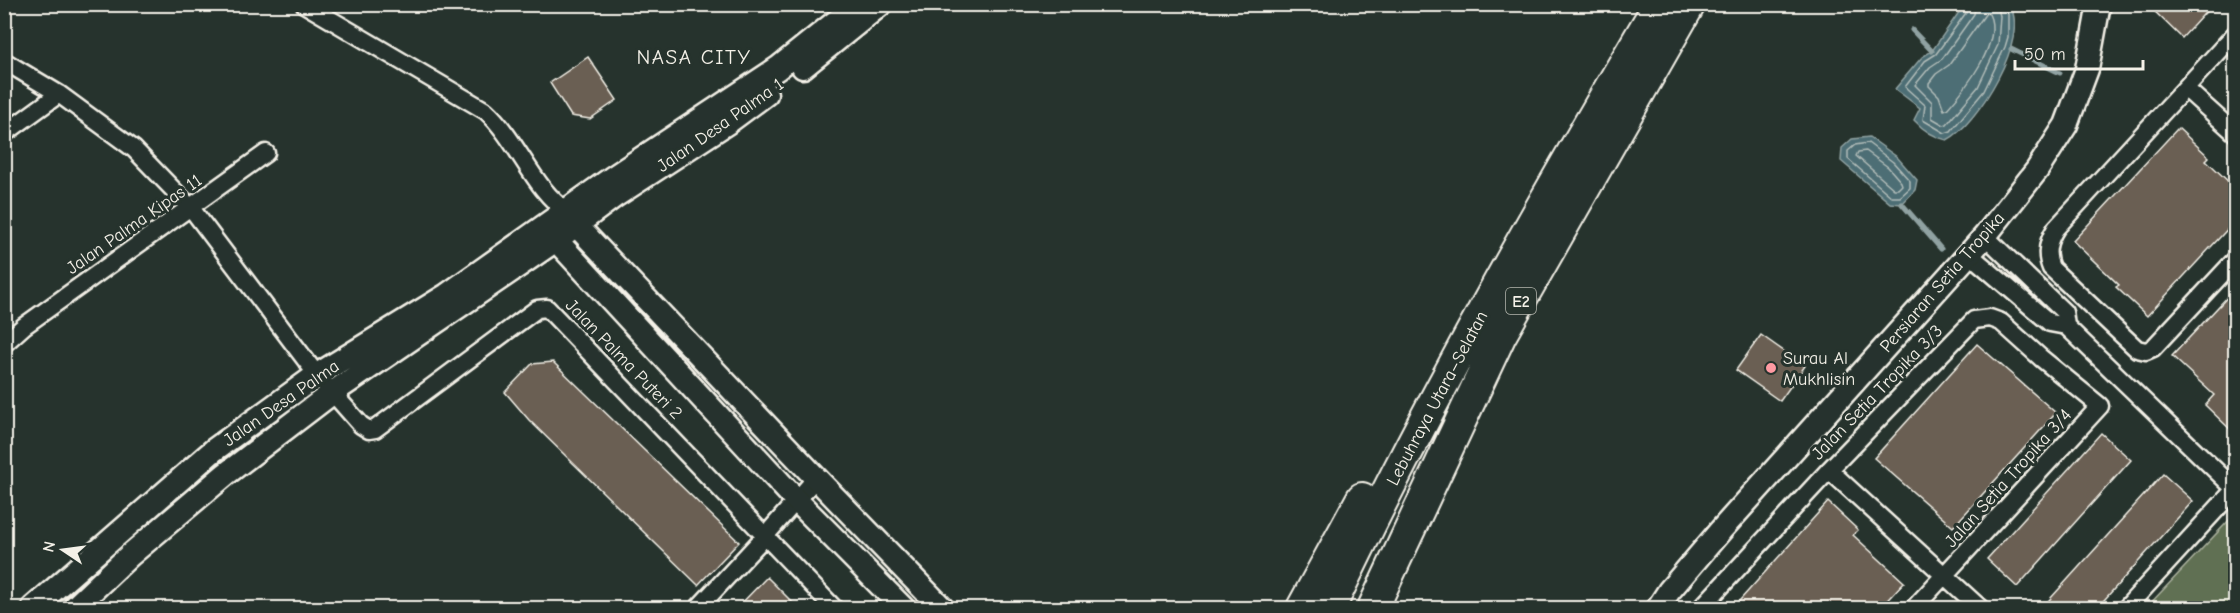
<svg xmlns="http://www.w3.org/2000/svg" width="2240" height="613" font-family="'Comic Neue',sans-serif">
<style>
.green{fill:#607052;stroke:#aab09d;stroke-width:1.5}
.water{fill:#4e6e74;stroke:#90a2a2;stroke-width:1.5}
.lines{fill:none;stroke-linecap:round;stroke-linejoin:round}
.shore{stroke:#b2bdba;stroke-width:1.5}
.stream{stroke:#90a2a2;stroke-width:5}
.building{fill:#6a5f53;stroke:#f4f1e8;stroke-width:1.5}
.street-casing{stroke:#f4f1e8;stroke-width:21}
.secondary-casing{stroke:#f4f1e8;stroke-width:27}
.highway-casing{stroke:#f4f1e8;stroke-width:34}
.street{stroke:#26332d;stroke-width:16}
.secondary{stroke:#26332d;stroke-width:22}
.highway{stroke:#26332d;stroke-width:30}
.poi-dot{fill:#ff9aa2;stroke:#26332d;stroke-width:2}
.labels{text-anchor:middle;stroke-width:6;stroke-linejoin:round;paint-order:stroke}
.shield{fill:#26332d;stroke:#b6b8b0;stroke-width:1.5}
.shield-label{font-size:16px;font-weight:bold;fill:#f4f1e8}
.street-label{font-size:18px;fill:#f4f1e8;stroke:#26332d}
.poi-label{font-size:18px;fill:#f4f1e8;stroke:#26332d;text-anchor:start}
.quarter-label{font-size:21px;letter-spacing:1.5px;fill:#f4f1e8;stroke:#26332d}
</style>
<rect width="100%" height="100%" fill="#26332d"/>
<filter id="ink" filterUnits="userSpaceOnUse"><feTurbulence type="fractalNoise" baseFrequency=".0167" numOctaves="2"/><feDisplacementMap in="SourceGraphic" scale="12" xChannelSelector="R" yChannelSelector="G"/><feConvolveMatrix kernelMatrix="1 2 1 2 8 2 1 2 1" color-interpolation-filters="sRGB"/></filter>
<g filter="url(#ink)">
<path class="green" d="M 2235,514 L 2235,608 L 2146,608 Z"/>
<path class="water" d="M 1964,5 L 2009,5 C 2032,36 1977,125 1947,140 C 1933,137 1923,130 1914,120 L 1920,108 L 1895,89 L 1922,57 L 1932,51 Z
M 1869,137 L 1897,157 L 1917,180 L 1915,190 L 1902,204 L 1890,203 L 1841,161 L 1842,148 L 1852,139 Z"/>
<g class="lines">
<path class="shore" d="M 1969,4 L 1968,10 L 1936,54 L 1925,61 L 1905,87 L 1925,105 L 1923,120 L 1945,133 L 1951,131 L 1984,91 L 2005,47 L 2008,37 L 2008,14 L 2004,4
M 1976,4 L 1974,14 L 1942,59 L 1930,67 L 1915,85 L 1932,102 L 1932,118 L 1944,125 L 1947,124 L 1978,87 L 1998,45 L 2000,16 L 1997,4
M 1986,13 L 1989,14 C 2003,42 1965,89 1947,109 L 1944,110 L 1939,96 L 1929,86 L 1929,83 L 1936,74 L 1949,65 Z
M 1868,143 L 1893,162 L 1910,181 L 1910,188 L 1900,197 L 1892,197 L 1848,159 L 1848,151 L 1855,145 Z
M 1866,151 L 1888,167 L 1901,182 L 1902,185 L 1898,189 L 1894,189 L 1856,156 L 1858,152 Z"/>
<path class="stream" d="M 1912,30 L 1932,51
M 2011,49 L 2060,73
M 1902,204 L 1941,249"/>
</g>
<path class="building" d="M 2147,4 L 2213,4 L 2182,38 Z
M 588,57 L 617,100 L 590,119 L 571,116 L 550,83 Z
M 2178,128 L 2209,157 L 2206,160 L 2235,188 L 2235,221 L 2147,316 L 2116,287 L 2119,285 L 2073,241 Z
M 2235,289 L 2235,434 L 2205,405 L 2214,395 L 2172,356 Z
M 1761,335 L 1805,366 L 1780,401 L 1736,370 Z
M 1977,344 L 2056,413 L 1953,527 L 1874,458 Z
M 553,362 L 739,542 L 698,585 L 529,420 L 505,392 L 532,364 Z
M 2101,433 L 2131,460 L 2017,587 L 1987,559 Z
M 2163,474 L 2193,501 L 2096,609 L 2041,609 Z
M 1828,502 L 1858,530 L 1853,535 L 1904,582 L 1879,609 L 1732,609 Z
M 767,577 L 799,609 L 736,609 Z"/>
<g class="lines">
<defs>
<path id="street" d="M 304,4 L 486,111 C 517,139 535,192 567,211
M 2236,33 L 2056,228 C 2047,242 2045,254 2051,268 L 2137,349 L 2146,351 L 2153,348 L 2236,259
M 4,61 L 59,94 L 134,149 L 191,208 L 317,375 L 361,425 L 369,430 L 375,429 L 537,309 L 547,308 L 834,608
M 2185,88 L 2236,134
M 4,134 L 59,94
M 1985,236 L 2064,312 L 2066,326
M 1969,254 L 2050,323 L 2066,326 L 2235,489
M 4,344 L 24,326 L 266,153
M 1829,470 L 1980,608
M 699,607 L 766,535 L 816,478
M 1701,608 L 1829,470 L 1974,320 L 1990,318 L 2001,322 L 2041,358 L 2100,406 L 1914,608
M 2126,608 L 2236,488"/>
<path id="secondary" d="M 803,67 L 881,4
M 568,213 L 576,225 L 816,478 L 942,608
M 550,227 L 556,240 L 796,500 L 903,608
M 33,608 L 214,450 L 317,375 L 447,295 L 612,178 L 778,68 L 858,4
M 74,608 L 130,555 L 226,474 L 332,393 L 556,240 L 615,196 L 727,123 L 766,94
M 1658,608 L 1669,591 L 1721,530 L 1985,236 L 2037,170 L 2066,125 L 2087,69 L 2099,4"/>
<path id="highway" d="M 1302,608 L 1362,498
M 1330,608 C 1428,401 1542,202 1659,4
M 1373,608 L 1501,335 L 1690,4"/>
</defs>
<use href="#street" class="street-casing"/>
<use href="#secondary" class="secondary-casing"/>
<use href="#highway" class="highway-casing"/>
<use href="#street" class="street"/>
<use href="#secondary" class="secondary"/>
<use href="#highway" class="highway"/>
</g>
</g>
<circle class="poi-dot" cx="1771" cy="368" r="6"/>
<g class="labels">
<rect class="shield" x="1506" y="288" width="30" height="26" rx="4.5"/>
<g class="shield-label">
<text x="1521" y="307">E2</text>
</g>
<g class="street-label">
<text transform="translate(720 125) rotate(-35)" y="6">Jalan Desa Palma 1</text>
<text transform="translate(134 224) rotate(-35)" y="6">Jalan Palma Kipas 11</text>
<text transform="translate(1942 282) rotate(-49)" y="6">Persiaran Setia Tropika</text>
<text transform="translate(624 359) rotate(46)" y="6">Jalan Palma Puteri 2</text>
<text transform="translate(1877 392) rotate(-46)" y="6">Jalan Setia Tropika 3/3</text>
<text transform="translate(1437 398) rotate(-62)" y="6">Lebuhraya Utara–Selatan</text>
<text transform="translate(281 403) rotate(-35)" y="6">Jalan Desa Palma</text>
<text transform="translate(2008 478) rotate(-48)" y="6">Jalan Setia Tropika 3/4</text>
</g>
<g class="poi-label">
<text x="1783" y="364">Surau Al<tspan x="1783" dy="21">Mukhlisin</tspan></text>
</g>
<g class="quarter-label">
<text x="694" y="64">NASA CITY</text>
</g>
</g>
<rect width="2240" height="613" fill="none" stroke="#26332d" stroke-width="24"/>
<rect x="12" y="12" width="2216" height="589" fill="none" stroke="#f4f1e8" stroke-width="2" filter="url(#ink)"/>
<g transform="translate(63 550) rotate(283)" stroke="#26332d" stroke-width="4.5" paint-order="stroke">
<path d="M0-4.5L10 22L0 15L-10 22Z" fill="#f4f1e8"/>
<text y="-9" font-size="16" font-weight="bold" text-anchor="middle" fill="#f4f1e8">N</text>
</g>
<path d="M2015 60v9h128v-9" fill="none" stroke="#f4f1e8" stroke-width="3"/>
<text x="2024" y="60" font-size="18" fill="#f4f1e8" stroke="#26332d" stroke-width="4.5" paint-order="stroke">50 m</text>
</svg>
